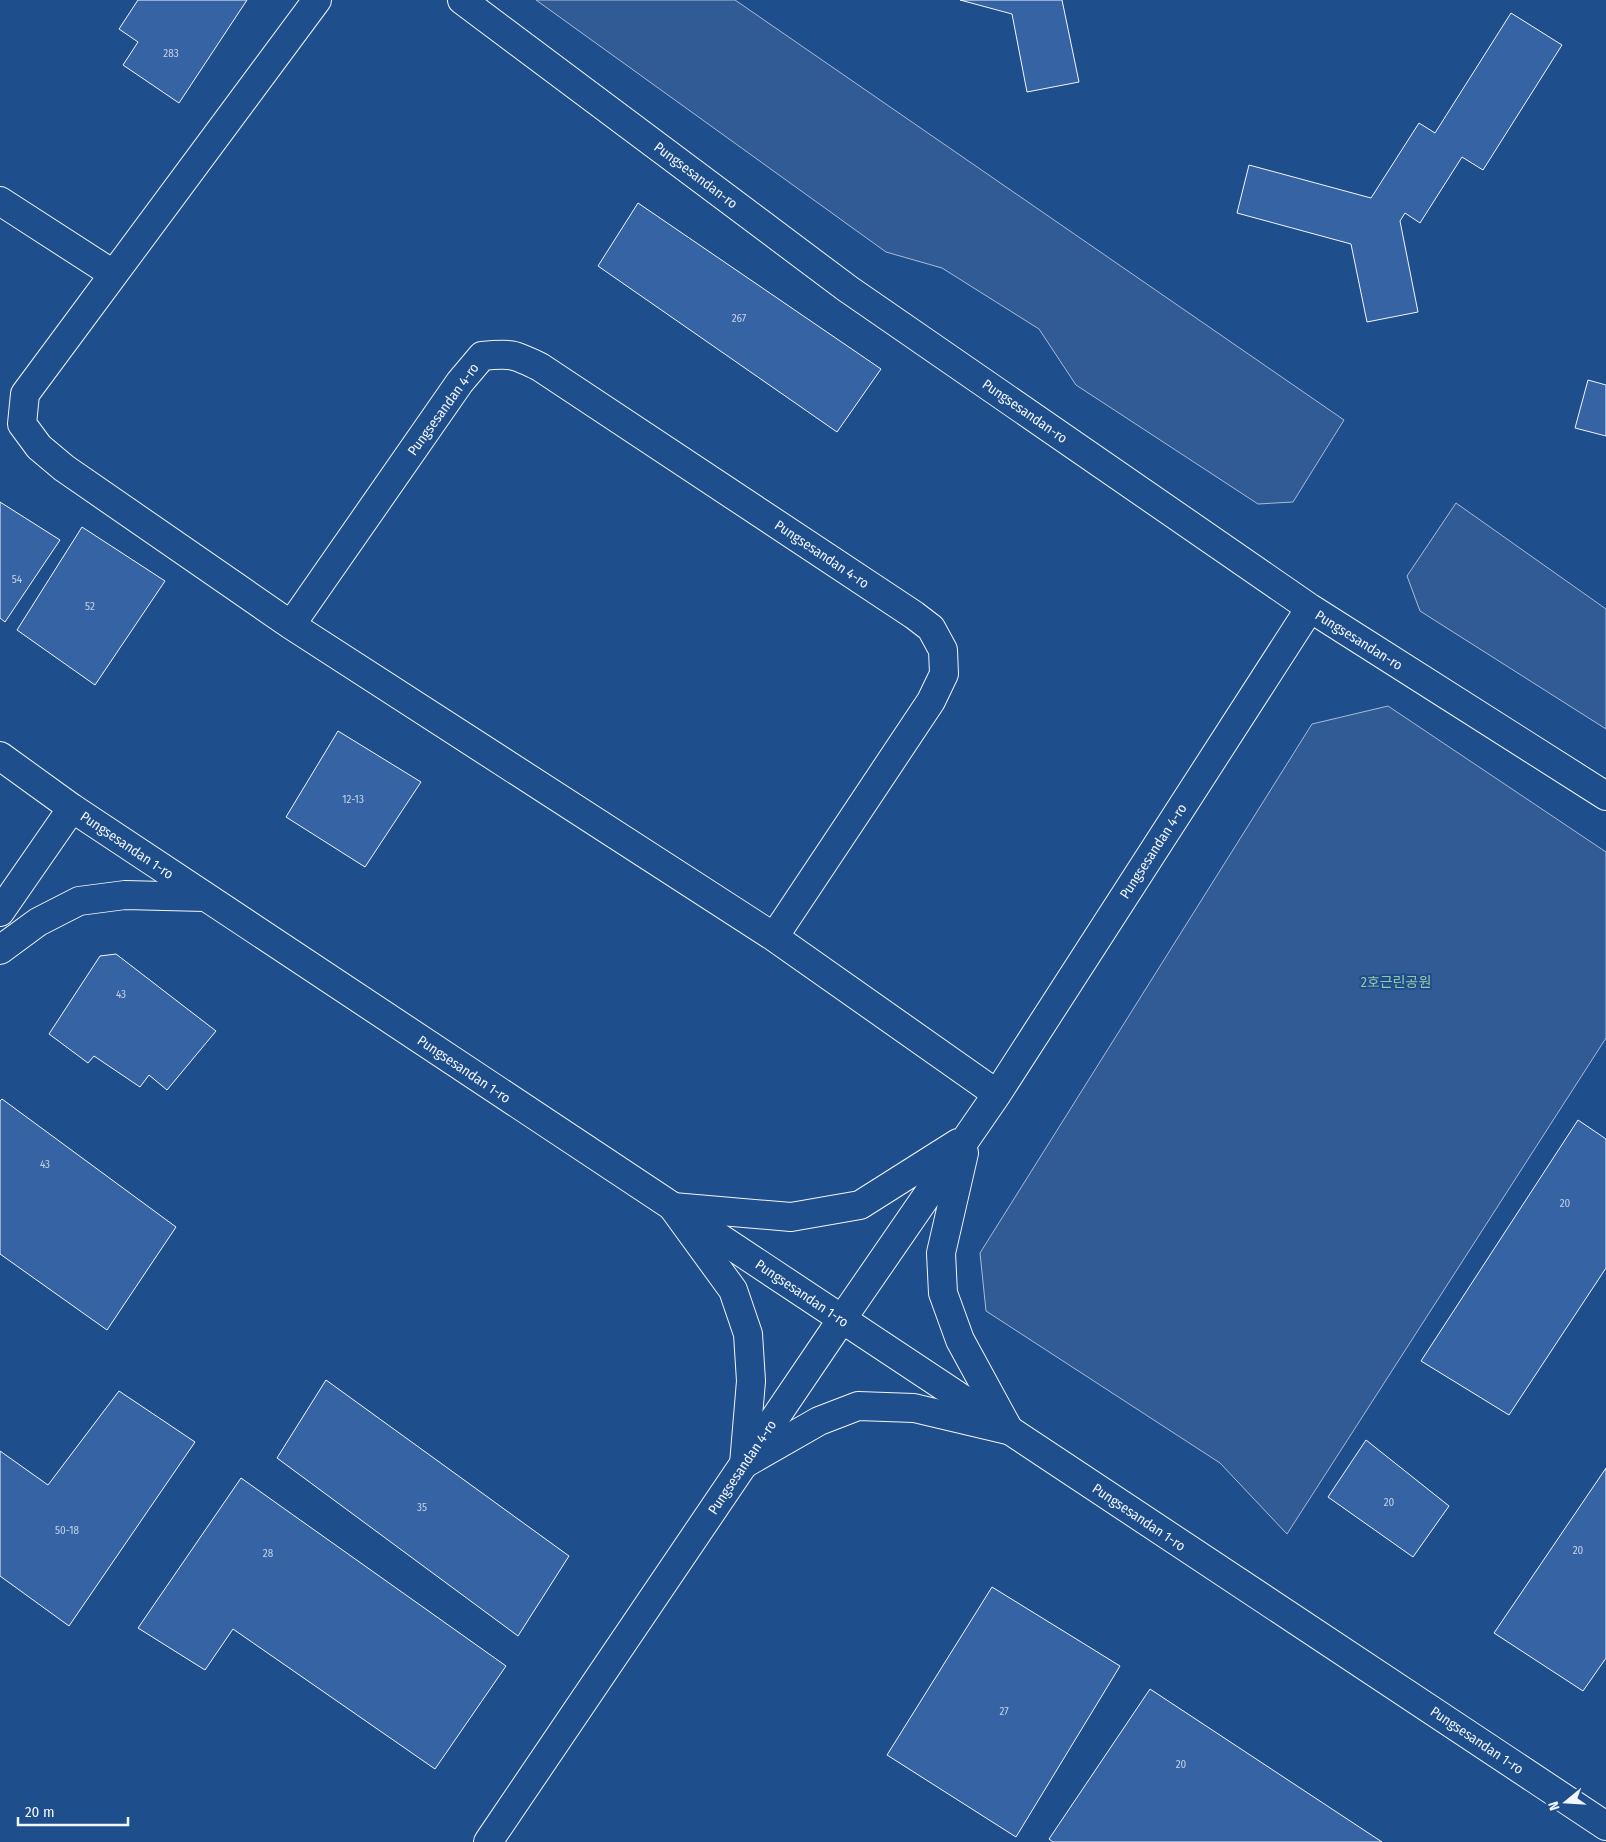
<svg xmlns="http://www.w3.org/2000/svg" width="1606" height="1842" font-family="'Fira Sans Condensed','Noto Sans KR',sans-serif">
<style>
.built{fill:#305b95;stroke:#a8bbd7}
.building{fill:#3563a3;stroke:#f2f6ff}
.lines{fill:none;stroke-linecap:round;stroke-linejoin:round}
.minor-casing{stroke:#f2f6ff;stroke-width:30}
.tertiary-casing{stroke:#f2f6ff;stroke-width:30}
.minor{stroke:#1f4e8c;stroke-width:28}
.tertiary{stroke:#1f4e8c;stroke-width:28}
.labels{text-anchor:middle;stroke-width:4;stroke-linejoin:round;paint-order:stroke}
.number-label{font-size:11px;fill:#c3d1e8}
.street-label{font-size:14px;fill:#f2f6ff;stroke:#1f4e8c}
.park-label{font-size:14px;fill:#97c8a6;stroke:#1f4e8c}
</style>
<rect width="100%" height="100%" fill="#1f4e8c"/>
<path class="built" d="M 536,0 L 735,0 L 1344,420 L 1293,502 L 1258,504 L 1076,385 L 1039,329 L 942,268 L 886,252 Z
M 1456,503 L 1606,609 L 1606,729 L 1420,611 L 1407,576 Z
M 1388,706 L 1606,852 L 1606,1038 L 1287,1534 L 1220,1463 L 986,1311 L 980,1253 L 1312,724 Z"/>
<path class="building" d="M 138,0 L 247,0 L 179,103 L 123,65 L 138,42 L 119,29 Z
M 960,0 L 1062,0 L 1079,82 L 1027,92 L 1012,14 Z
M 1511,13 L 1562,45 L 1483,170 L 1462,157 L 1420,223 L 1405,213 L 1400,221 L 1418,312 L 1367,322 L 1351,244 L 1237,213 L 1249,165 L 1371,198 L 1419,123 L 1435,133 Z
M 638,203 L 881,369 L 837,432 L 598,266 Z
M 1588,380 L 1606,385 L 1606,436 L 1575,428 Z
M 0,502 L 60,540 L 5,622 L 0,618 Z
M 82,527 L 165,581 L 95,685 L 17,630 Z
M 338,731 L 421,782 L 365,867 L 286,817 Z
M 116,954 L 216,1031 L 167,1090 L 149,1075 L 140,1087 L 94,1056 L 88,1063 L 49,1034 L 100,956 Z
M 2,1099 L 176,1227 L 107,1330 L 0,1254 L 0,1101 Z
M 1578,1120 L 1606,1139 L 1606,1268 L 1509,1415 L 1421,1361 Z
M 326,1380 L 569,1556 L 518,1636 L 277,1458 Z
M 119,1391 L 195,1442 L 69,1626 L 0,1576 L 0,1451 L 48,1485 Z
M 1366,1440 L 1449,1506 L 1413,1557 L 1328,1497 Z
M 1606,1468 L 1606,1658 L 1583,1691 L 1494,1633 Z
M 241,1478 L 506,1666 L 435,1769 L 233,1629 L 205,1670 L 138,1628 Z
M 992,1587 L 1120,1666 L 1016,1837 L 887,1755 Z
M 1150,1689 L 1382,1842 L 1053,1842 L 1049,1839 Z"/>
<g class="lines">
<defs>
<path id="minor" d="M 317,0 L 25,394 L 22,424 L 39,447 L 64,468 L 291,625 L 774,937 L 997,1094
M 462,0 L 848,289 L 1310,608 L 1606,796
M 0,201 L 113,274
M 291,625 L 460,382 L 482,356 C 511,353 514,354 540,367 L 914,615 L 931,628 L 943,650 L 944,674 L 931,701 L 774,937
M 0,912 L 72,808
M 0,950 L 38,922 L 79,901 L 125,895 L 205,897
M 964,1153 L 941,1253 L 943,1293 L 960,1340 L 1009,1430
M 673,1207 L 791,1217 L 860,1205 L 958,1143
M 674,1209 L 733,1290 L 748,1334 L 751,1381 L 744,1464
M 842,1319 L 997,1094 L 1310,608
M 744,1464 L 819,1421 L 858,1406 L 914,1408 L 1007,1430"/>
<path id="tertiary" d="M 0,756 L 72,808 L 1606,1826
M 488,1842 L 842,1319"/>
</defs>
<use href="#minor" class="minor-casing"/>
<use href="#tertiary" class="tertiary-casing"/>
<use href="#minor" class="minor"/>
<use href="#tertiary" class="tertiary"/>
</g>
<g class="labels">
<g class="number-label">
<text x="171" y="57">283</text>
<text x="739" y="322">267</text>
<text x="17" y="583">54</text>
<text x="90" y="610">52</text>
<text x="353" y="803">12-13</text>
<text x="121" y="998">43</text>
<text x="45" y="1168">43</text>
<text x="1565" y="1207">20</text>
<text x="1389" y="1506">20</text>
<text x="422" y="1511">35</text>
<text x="67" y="1534">50-18</text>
<text x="1578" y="1554">20</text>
<text x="268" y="1557">28</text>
<text x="1004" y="1715">27</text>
<text x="1181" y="1768">20</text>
</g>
<g class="street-label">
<text transform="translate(696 175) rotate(37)" y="5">Pungsesandan-ro</text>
<text transform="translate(443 409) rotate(-54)" y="5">Pungsesandan 4-ro</text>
<text transform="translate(1025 411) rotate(35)" y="5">Pungsesandan-ro</text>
<text transform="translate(822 554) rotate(34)" y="5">Pungsesandan 4-ro</text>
<text transform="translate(1359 640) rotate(32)" y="5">Pungsesandan-ro</text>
<text transform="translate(127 845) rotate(34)" y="5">Pungsesandan 1-ro</text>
<text transform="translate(1153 851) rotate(-57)" y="5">Pungsesandan 4-ro</text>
<text transform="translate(464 1069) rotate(34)" y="5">Pungsesandan 1-ro</text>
<text transform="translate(802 1293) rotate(34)" y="5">Pungsesandan 1-ro</text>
<text transform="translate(742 1467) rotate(-56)" y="5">Pungsesandan 4-ro</text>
<text transform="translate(1139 1517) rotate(34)" y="5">Pungsesandan 1-ro</text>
<text transform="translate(1477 1740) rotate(34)" y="5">Pungsesandan 1-ro</text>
</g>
<g class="park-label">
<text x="1396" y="987">2호근린공원</text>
</g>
</g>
<g transform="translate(1566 1802) rotate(252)" stroke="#1f4e8c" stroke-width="4" paint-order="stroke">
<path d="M0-4L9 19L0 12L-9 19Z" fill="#f2f6ff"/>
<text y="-8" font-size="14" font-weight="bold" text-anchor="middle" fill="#f2f6ff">N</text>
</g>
<path d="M18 1817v8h110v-8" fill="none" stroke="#f2f6ff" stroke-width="2.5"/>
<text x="25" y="1817" font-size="15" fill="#f2f6ff" stroke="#1f4e8c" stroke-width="4" paint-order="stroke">20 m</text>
</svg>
